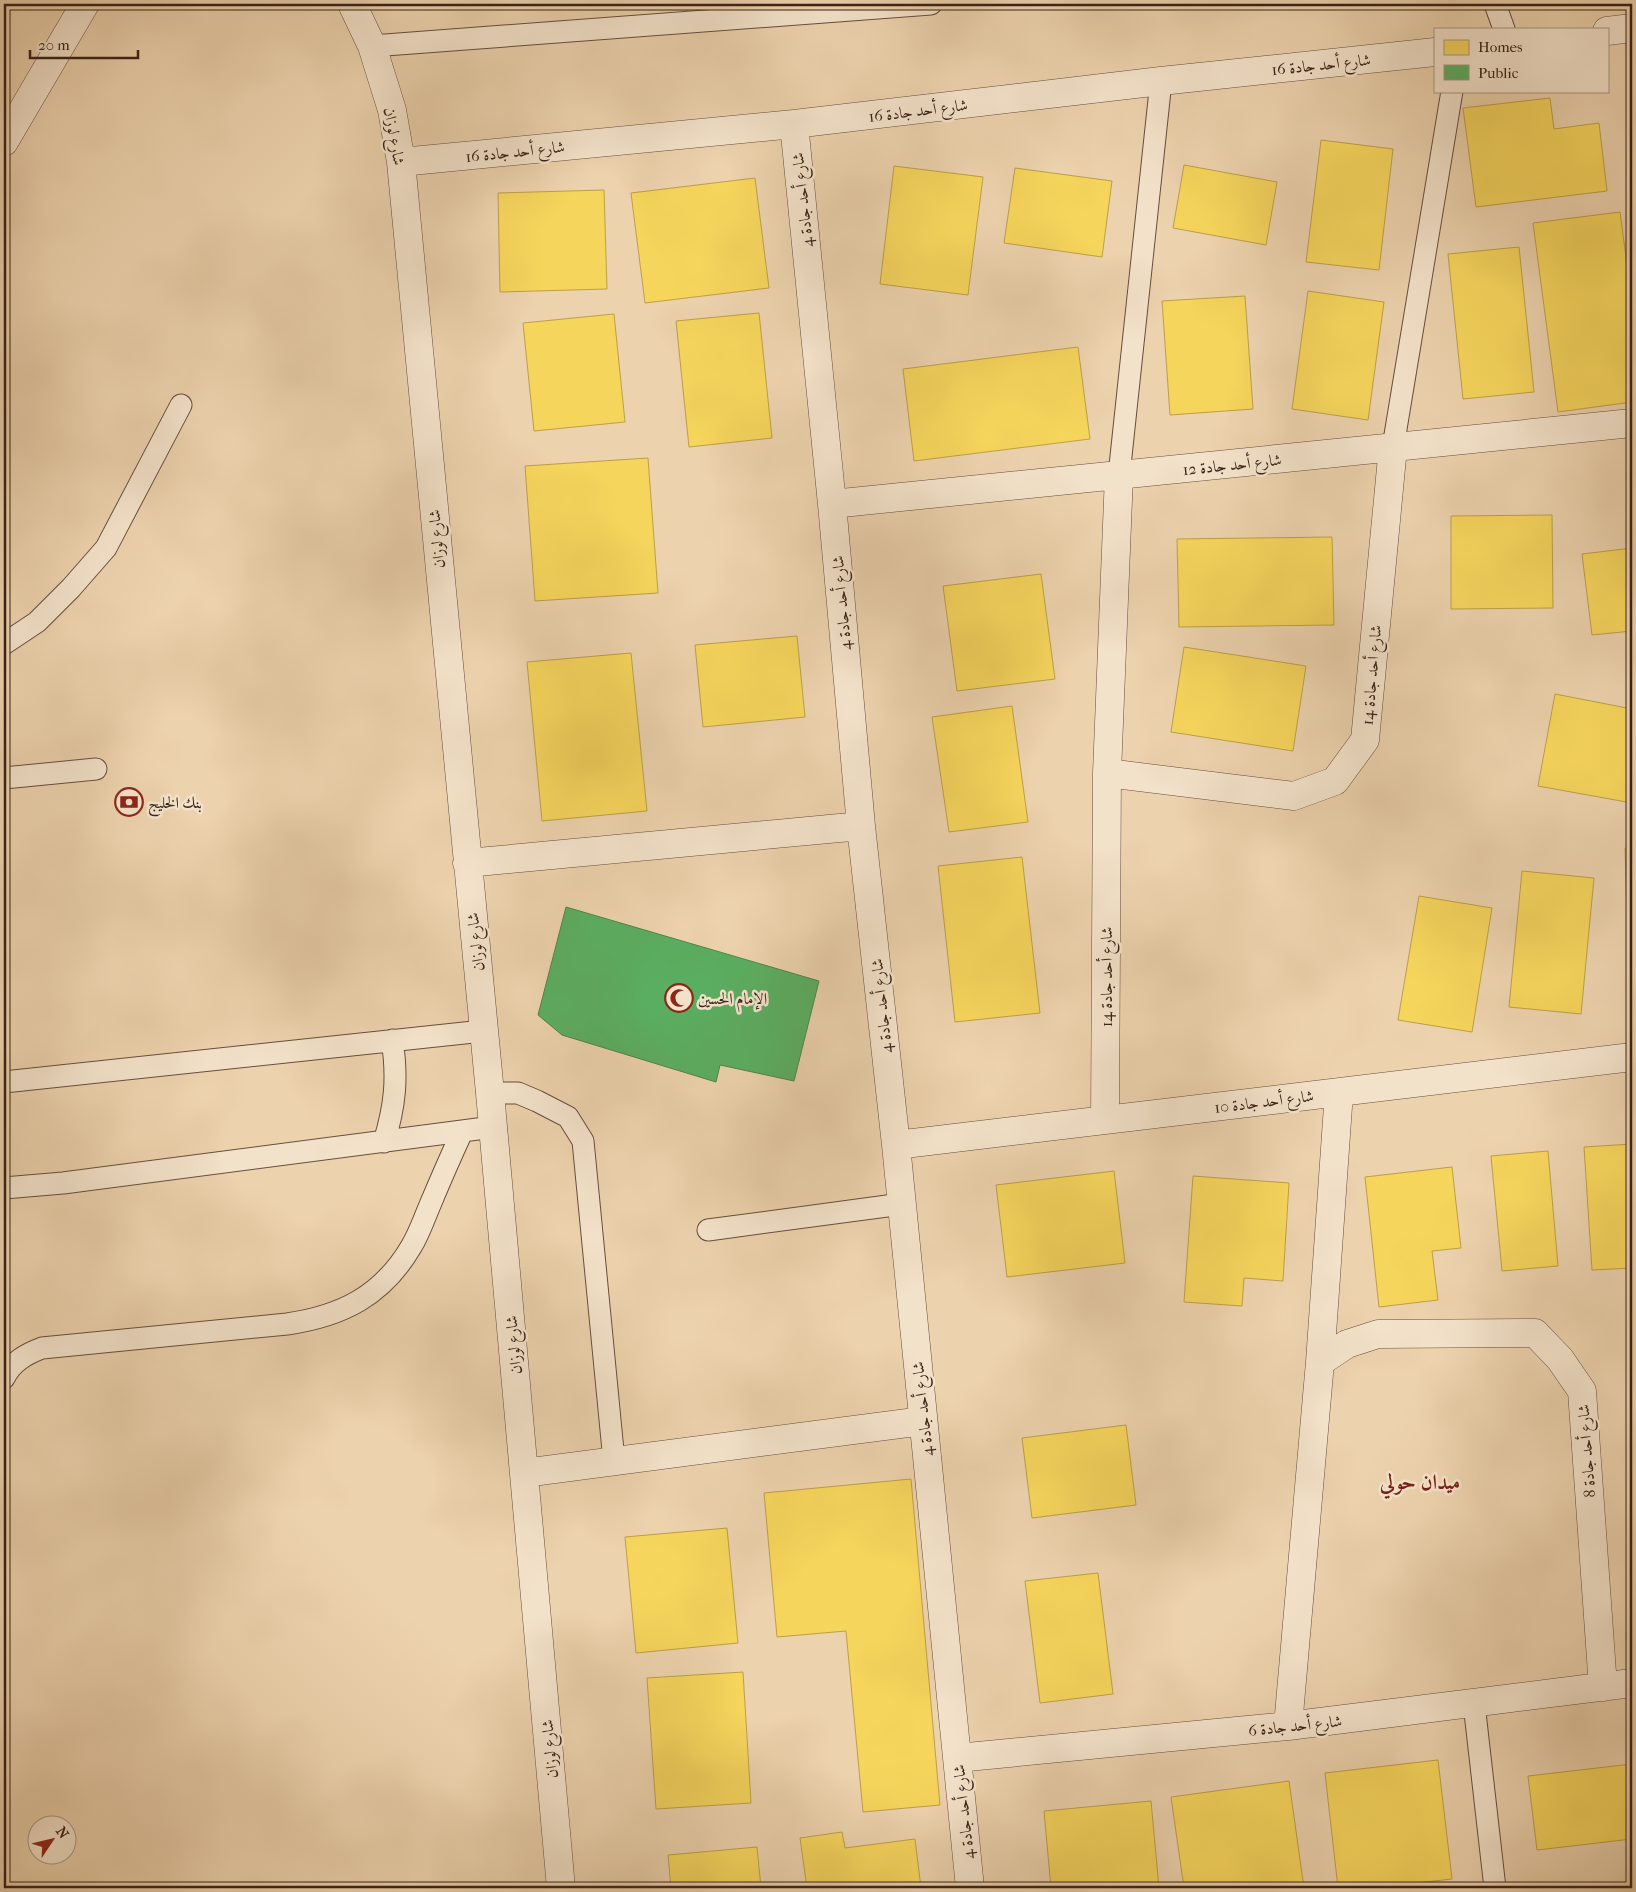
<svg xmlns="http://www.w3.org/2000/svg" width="1636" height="1892" font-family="'IM FELL French Canon',Amiri,serif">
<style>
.homes{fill:#f6d55c;stroke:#bd9f48}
.public{fill:#5aae61;stroke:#50844b}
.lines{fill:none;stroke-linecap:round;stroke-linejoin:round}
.service-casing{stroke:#664e3d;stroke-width:23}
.minor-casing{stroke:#664e3d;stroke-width:29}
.tertiary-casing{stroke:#664e3d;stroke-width:29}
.service{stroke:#f3e2ca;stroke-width:21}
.minor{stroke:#f3e2ca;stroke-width:28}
.tertiary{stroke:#f3e2ca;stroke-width:28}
.labels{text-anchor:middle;stroke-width:5;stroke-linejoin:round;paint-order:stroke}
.street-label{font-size:16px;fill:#392218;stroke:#f3e2ca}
.poi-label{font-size:16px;fill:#392218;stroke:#f3e2ca;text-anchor:start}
.district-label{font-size:21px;font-weight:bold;fill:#7a1f14;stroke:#f3e2ca}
</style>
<rect width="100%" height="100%" fill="#ecd2ad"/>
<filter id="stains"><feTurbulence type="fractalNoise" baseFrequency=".004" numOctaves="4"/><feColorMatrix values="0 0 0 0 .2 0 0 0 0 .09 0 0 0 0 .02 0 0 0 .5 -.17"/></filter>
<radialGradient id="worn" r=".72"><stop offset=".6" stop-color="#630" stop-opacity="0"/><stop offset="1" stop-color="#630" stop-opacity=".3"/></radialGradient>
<path class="homes" d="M 1550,98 L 1554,129 L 1599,123 L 1607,191 L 1476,207 L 1463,108 Z
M 1321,140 L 1393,149 L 1379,270 L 1306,262 Z
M 1184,165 L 1277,182 L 1266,245 L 1173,228 Z
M 894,166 L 983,177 L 968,295 L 880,284 Z
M 1015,168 L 1112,181 L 1102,257 L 1004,243 Z
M 755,178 L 769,288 L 645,303 L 631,193 Z
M 604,190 L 607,289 L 500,292 L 498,193 Z
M 1620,212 L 1632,302 L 1632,402 L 1558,412 L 1533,223 Z
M 1519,247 L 1534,392 L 1463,399 L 1448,254 Z
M 1308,291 L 1384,302 L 1368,420 L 1292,409 Z
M 1245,296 L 1253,409 L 1170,415 L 1162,301 Z
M 759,313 L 772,438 L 689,447 L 676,321 Z
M 614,314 L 625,422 L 534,431 L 523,323 Z
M 1078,347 L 1090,439 L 914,461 L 903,369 Z
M 648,458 L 658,593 L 535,601 L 525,466 Z
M 1552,515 L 1553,608 L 1451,609 L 1451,516 Z
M 1332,537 L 1334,625 L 1179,627 L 1177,539 Z
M 1632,548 L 1632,631 L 1592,635 L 1582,554 Z
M 1041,574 L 1055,679 L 957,691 L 943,586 Z
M 797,636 L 805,717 L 703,727 L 695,645 Z
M 1184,647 L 1306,666 L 1293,751 L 1171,732 Z
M 631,653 L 647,811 L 542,821 L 527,662 Z
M 1555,694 L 1632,709 L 1632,803 L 1538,786 Z
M 1012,706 L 1028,822 L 949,832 L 932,717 Z
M 1625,848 L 1632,848 L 1632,1012 L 1630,1012 Z
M 1022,857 L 1040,1013 L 955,1022 L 938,866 Z
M 1522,871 L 1594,878 L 1581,1014 L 1509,1007 Z
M 1419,896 L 1492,908 L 1472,1032 L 1398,1020 Z
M 1632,1144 L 1632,1268 L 1592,1270 L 1584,1147 Z
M 1548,1151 L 1558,1266 L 1502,1271 L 1491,1156 Z
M 1452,1167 L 1461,1248 L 1432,1251 L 1438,1300 L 1379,1307 L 1365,1177 Z
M 1114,1171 L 1125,1263 L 1007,1277 L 996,1185 Z
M 1193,1176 L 1289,1183 L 1283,1281 L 1244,1278 L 1242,1306 L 1184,1302 Z
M 1126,1425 L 1136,1505 L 1032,1518 L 1022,1438 Z
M 911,1479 L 940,1805 L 863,1812 L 846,1631 L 777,1637 L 764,1493 Z
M 727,1528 L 738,1643 L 636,1653 L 625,1537 Z
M 1098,1573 L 1113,1694 L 1040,1703 L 1025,1581 Z
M 743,1672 L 751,1803 L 656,1809 L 647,1678 Z
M 1438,1760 L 1452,1879 L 1369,1888 L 1338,1888 L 1325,1773 Z
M 1632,1764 L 1632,1839 L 1537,1850 L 1528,1776 Z
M 1289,1781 L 1304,1888 L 1184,1888 L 1171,1797 Z
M 1151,1801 L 1159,1888 L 1051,1888 L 1044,1811 Z
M 842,1832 L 845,1848 L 915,1839 L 921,1888 L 807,1888 L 800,1838 Z
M 757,1847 L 761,1888 L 671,1888 L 668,1855 Z"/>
<path class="public" d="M 566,907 L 819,981 L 794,1081 L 720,1065 L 716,1082 L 562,1035 L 538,1015 Z"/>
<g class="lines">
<defs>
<path id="service" d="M 1495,4 L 1504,29
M 372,46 L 931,4
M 1393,447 L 1452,91
M 1119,475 L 1161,81
M 4,644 L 37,622 L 71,588 L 106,548 L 181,405
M 4,778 L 96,769
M 4,1082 L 483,1031
M 490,1093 L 518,1093 L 537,1101 L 568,1117 L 583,1141 L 614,1461
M 384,1142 C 395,1106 398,1078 392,1040
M 4,1188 L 63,1183 L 493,1127
M 708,1230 L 902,1204
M 4,1378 C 12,1362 26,1354 42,1348 L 287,1324 C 342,1316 382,1296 411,1247 C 419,1234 424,1219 430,1205 C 440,1181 451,1156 462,1132
M 1474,1704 L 1495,1888"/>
<path id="minor" d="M 352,4 L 372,46 L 392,110 L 401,162 L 490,1093 L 561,1888
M 1607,31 L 1632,28
M 794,124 L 832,504 L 861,826 L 896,1145 L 970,1888
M 401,162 L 794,124 L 1161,81 L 1435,52
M 832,504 L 1632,423
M 1107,773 L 1294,796 L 1335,781 L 1365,740 L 1393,447
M 467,863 L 861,826
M 1105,1120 L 1107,773 L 1119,475
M 896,1145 L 1632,1057
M 1320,1362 L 1347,1344 L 1378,1334 L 1535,1333 L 1560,1359 L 1582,1391 L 1603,1687
M 524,1473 L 923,1421
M 1288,1726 L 1320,1362 L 1339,1092
M 957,1758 L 1288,1726 L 1632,1683"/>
<path id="tertiary" d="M 4,142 L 85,4"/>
</defs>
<use href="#service" class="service-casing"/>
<use href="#minor" class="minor-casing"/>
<use href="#tertiary" class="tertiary-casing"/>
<use href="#service" class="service"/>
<use href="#minor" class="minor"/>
<use href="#tertiary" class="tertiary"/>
</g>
<defs>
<symbol id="bank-ring" viewBox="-11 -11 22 22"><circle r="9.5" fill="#f3e2ca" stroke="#8f2418" stroke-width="1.5"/><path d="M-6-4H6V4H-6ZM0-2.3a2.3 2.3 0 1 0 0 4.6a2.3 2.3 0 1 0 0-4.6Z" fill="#8f2418"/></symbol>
<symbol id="mosque-ring" viewBox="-11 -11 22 22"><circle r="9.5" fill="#f3e2ca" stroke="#8f2418" stroke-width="1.5"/><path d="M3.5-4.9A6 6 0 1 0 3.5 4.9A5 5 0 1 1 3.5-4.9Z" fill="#8f2418"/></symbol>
</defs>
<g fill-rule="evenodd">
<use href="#bank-ring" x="113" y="786" width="32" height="32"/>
<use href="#mosque-ring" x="663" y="982" width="32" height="32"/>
</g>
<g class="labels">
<g class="street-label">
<text transform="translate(1321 64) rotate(-6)" y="6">شارع أحد جادة 16</text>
<text transform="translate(918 110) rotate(-7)" y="6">شارع أحد جادة 16</text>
<text transform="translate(395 136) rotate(80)" y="6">شارع لوزان</text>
<text transform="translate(515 151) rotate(-6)" y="6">شارع أحد جادة 16</text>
<text transform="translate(802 200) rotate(-96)" y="6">شارع أحد جادة 4</text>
<text transform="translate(1232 464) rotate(-6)" y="6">شارع أحد جادة 12</text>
<text transform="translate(436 539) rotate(-95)" y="6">شارع لوزان</text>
<text transform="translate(841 603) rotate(-95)" y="6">شارع أحد جادة 4</text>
<text transform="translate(1371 675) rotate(-85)" y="6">شارع أحد جادة 14</text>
<text transform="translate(475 942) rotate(-96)" y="6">شارع لوزان</text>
<text transform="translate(1106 977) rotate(-90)" y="6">شارع أحد جادة 14</text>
<text transform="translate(881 1006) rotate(-96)" y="6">شارع أحد جادة 4</text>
<text transform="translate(1264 1101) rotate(-7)" y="6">شارع أحد جادة 10</text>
<text transform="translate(513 1345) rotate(-95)" y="6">شارع لوزان</text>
<text transform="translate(922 1409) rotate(-96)" y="6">شارع أحد جادة 4</text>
<text transform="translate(1586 1451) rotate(-94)" y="6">شارع أحد جادة 8</text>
<text transform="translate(1295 1725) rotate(-6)" y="6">شارع أحد جادة 6</text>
<text transform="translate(549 1749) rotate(-95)" y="6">شارع لوزان</text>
<text transform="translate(963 1812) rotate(-96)" y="6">شارع أحد جادة 4</text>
</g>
<g class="poi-label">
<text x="148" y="808">بنك الخليج</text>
<text x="698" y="1004">الإمام الحسين</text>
</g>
<g class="district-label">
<text x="1420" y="1489">ميدان حولي</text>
</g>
</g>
<rect width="1636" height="1892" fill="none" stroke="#ecd2ad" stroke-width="20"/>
<rect x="5" y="5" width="1626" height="1882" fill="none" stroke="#392218" stroke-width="2.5"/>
<rect x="10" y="10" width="1616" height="1872" fill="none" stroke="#392218"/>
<rect x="1434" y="28" width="175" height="65" fill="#f3e2ca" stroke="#a99583"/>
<rect x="1444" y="40" width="25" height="15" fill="#f6d55c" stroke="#a99583"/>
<text x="1478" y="52" font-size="15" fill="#392218">Homes</text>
<rect x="1444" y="65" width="25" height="15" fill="#5aae61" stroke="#a99583"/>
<text x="1478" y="78" font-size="15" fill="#392218">Public</text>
<g transform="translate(52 1840) rotate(55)"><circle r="24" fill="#f3e2ca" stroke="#a99583"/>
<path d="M0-4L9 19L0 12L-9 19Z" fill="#8f2418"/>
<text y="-8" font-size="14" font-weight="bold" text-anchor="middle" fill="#392218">N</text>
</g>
<path d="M30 50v8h108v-8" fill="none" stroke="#392218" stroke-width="2.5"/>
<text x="38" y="50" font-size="15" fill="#392218" stroke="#f3e2ca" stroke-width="4" paint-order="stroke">20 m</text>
<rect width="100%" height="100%" filter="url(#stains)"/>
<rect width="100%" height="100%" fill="url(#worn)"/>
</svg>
